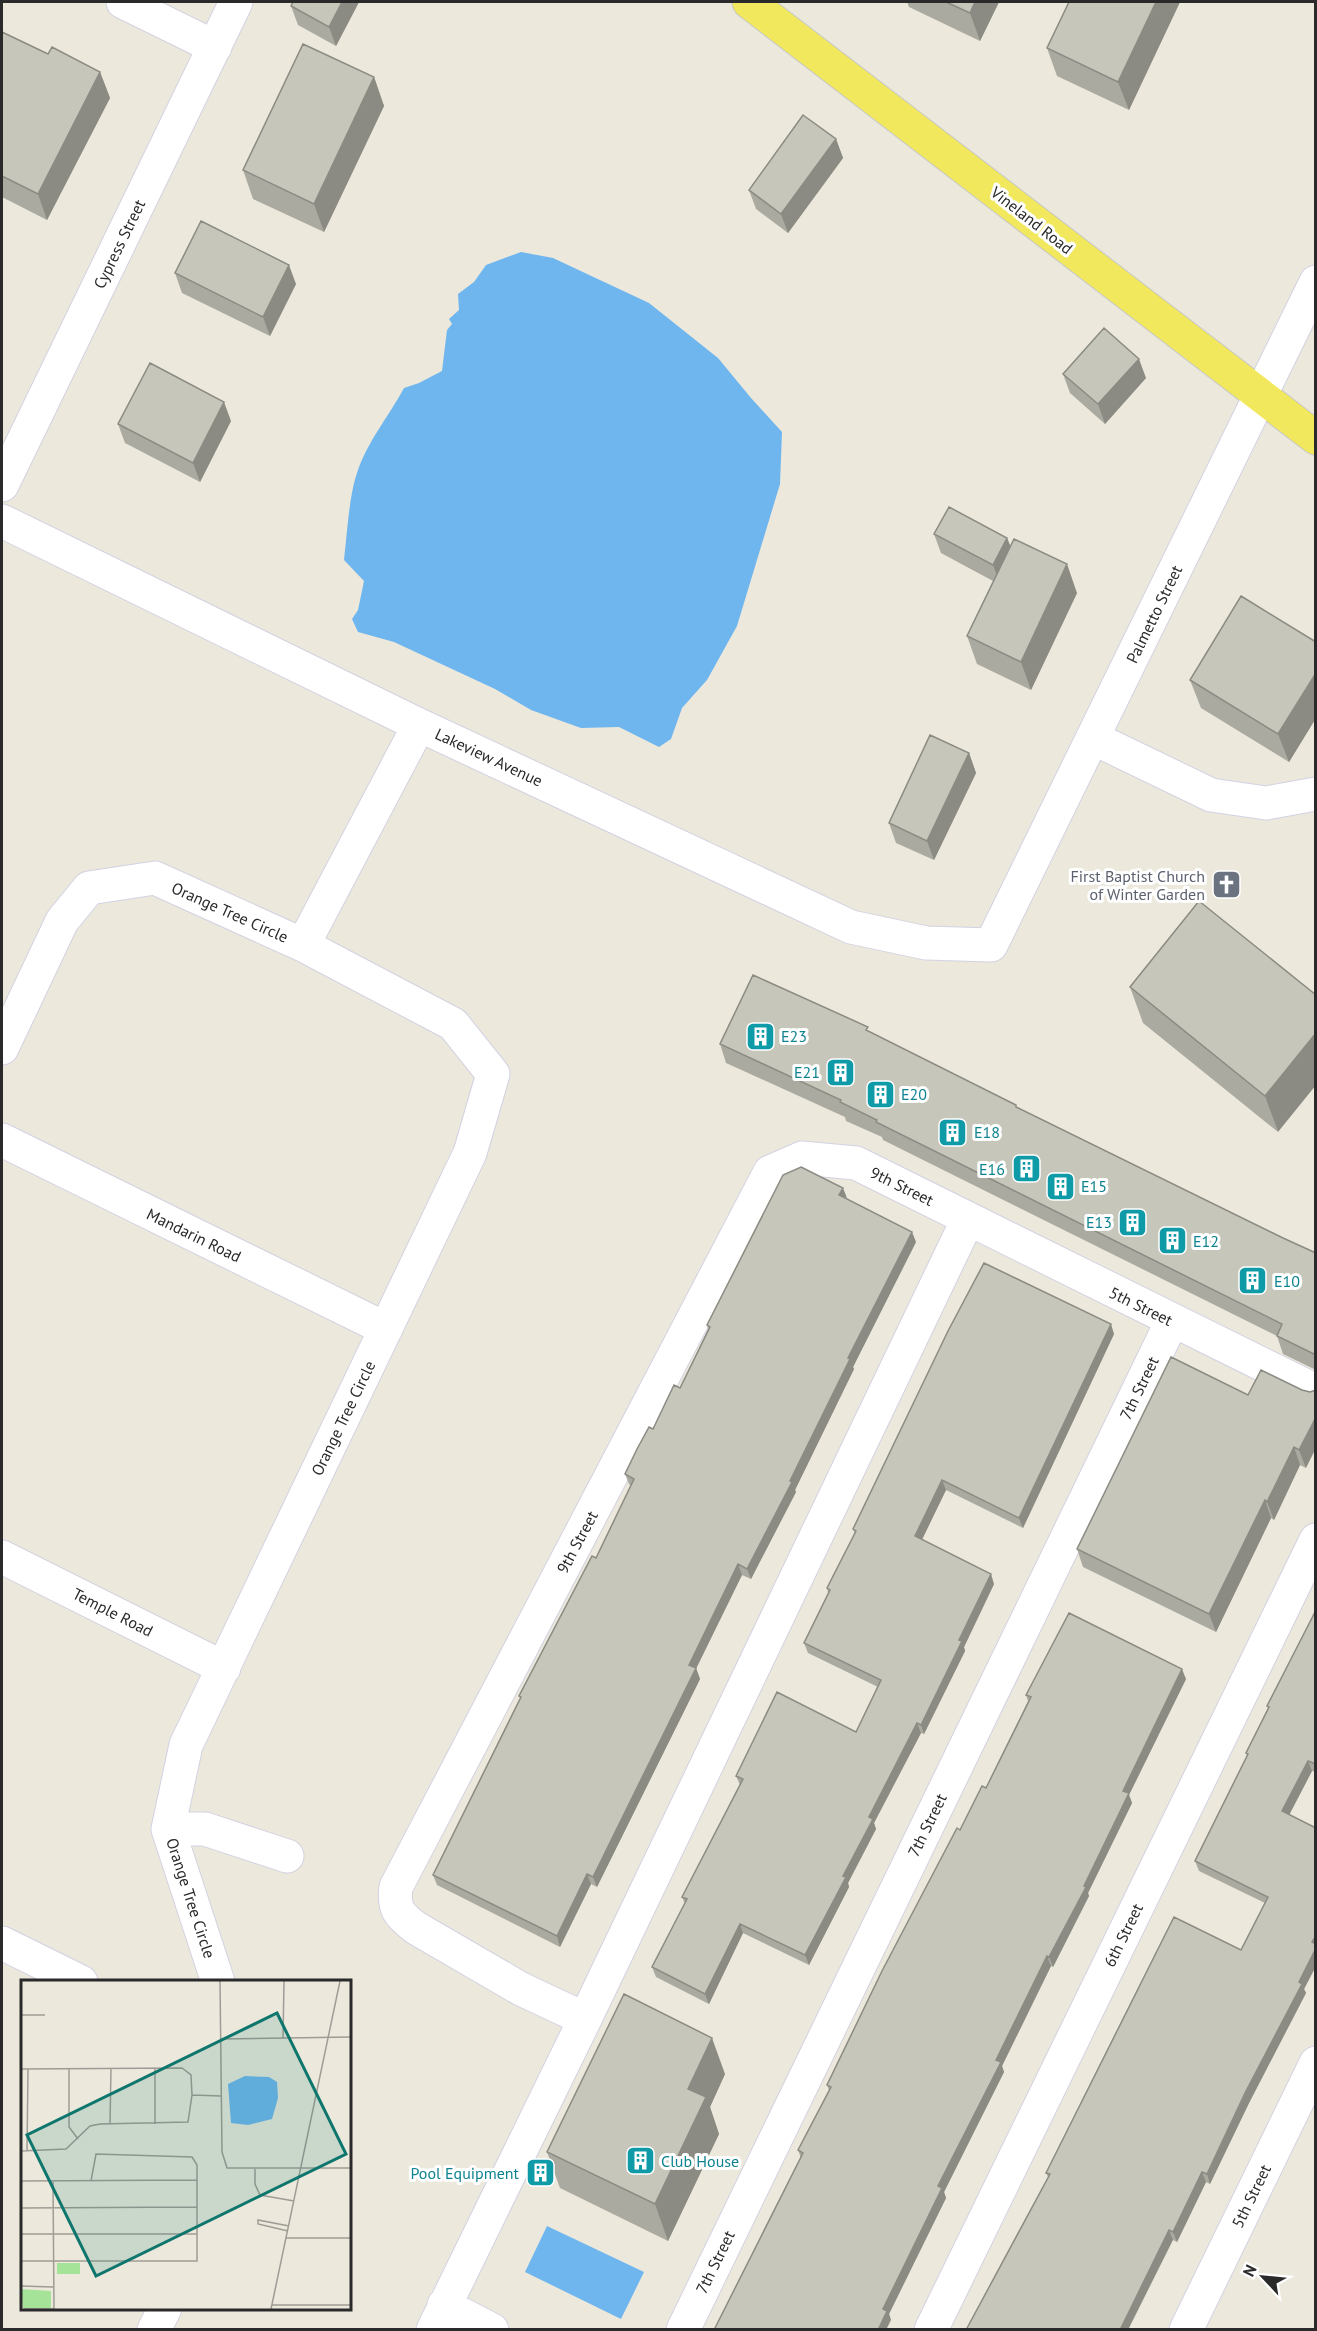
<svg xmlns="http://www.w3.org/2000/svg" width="1317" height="2331" font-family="'PT Sans',sans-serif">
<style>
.water{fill:#6fb6ef}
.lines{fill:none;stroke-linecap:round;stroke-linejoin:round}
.minor-casing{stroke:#d2d2e3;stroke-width:35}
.major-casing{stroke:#c8c8c8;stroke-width:35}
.minor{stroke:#fff;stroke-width:33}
.major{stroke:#f1e85d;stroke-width:33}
.wall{fill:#abaaa1}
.shaded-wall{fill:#8b8b83}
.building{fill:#c7c6bb;stroke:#8b8b83;stroke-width:1.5}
.labels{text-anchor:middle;stroke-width:6;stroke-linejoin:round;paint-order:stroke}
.street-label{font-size:16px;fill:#2a2a2a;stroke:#fff}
.worship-label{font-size:16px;fill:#5b616d;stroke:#fff;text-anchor:end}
.culture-label{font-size:16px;fill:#0d838f;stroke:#fff;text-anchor:start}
.inset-road{fill:none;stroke:#9e9c95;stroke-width:1.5}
.view{fill:#0f766e;fill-opacity:0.15;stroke:#0f766e;stroke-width:3}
.inset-edge{fill:none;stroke:#2a2a2a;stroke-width:3}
</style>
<rect width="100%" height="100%" fill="#ece8dc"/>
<path class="water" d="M 521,252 L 553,258 L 649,303 L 718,358 L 751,398 L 782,432 L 780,484 L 737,626 L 707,680 L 682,708 L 671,739 L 659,747 L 619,727 L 581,728 L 531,710 L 495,689 L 394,642 L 358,632 L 352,619 L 358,610 L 364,581 L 344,560 C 347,535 349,496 357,473 C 367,442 389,416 404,388 L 419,383 L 442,371 L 447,330 L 452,324 L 449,319 L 459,310 L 458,294 L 474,282 L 486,265 Z
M 547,2226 L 644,2272 L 621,2319 L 525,2272 Z"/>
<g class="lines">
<defs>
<path id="minor" d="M 123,2 L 215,47
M 2,485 L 236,2
M 2,521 L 419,725 L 851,927 L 926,943 L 991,945 L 1316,282
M 1093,738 L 1211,795 L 1266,803 L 1316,794
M 303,945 L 419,725
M 2,1048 L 62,921 L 89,888 L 155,878 L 303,945 L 453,1024 L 493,1074 L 470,1153 L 186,1745 L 168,1829 L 218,1982
M 2,1140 L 386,1329
M 2,1557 L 224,1668
M 168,1829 L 205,1829 L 287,1856
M 2,1943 L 81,1982
M 585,2019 L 521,1989 L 416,1928 C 399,1915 393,1909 396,1887 L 770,1172 L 802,1158 L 856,1163 L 1316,1391
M 444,2305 L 492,2330
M 154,2330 L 165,2308
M 433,2330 L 585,2019 L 968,1219
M 683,2330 L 1172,1321
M 931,2330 L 1316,1540
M 1186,2330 L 1316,2063"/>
<path id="major" d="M 749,2 L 1316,438"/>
</defs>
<use href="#minor" class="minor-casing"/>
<use href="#major" class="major-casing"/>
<use href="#minor" class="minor"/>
<use href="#major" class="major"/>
</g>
<path class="wall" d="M 359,2 L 336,46 L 298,25 L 291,6 Z
M 907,2 L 999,2 L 980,41 L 909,7 Z
M 1180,2 L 1129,110 L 1057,76 L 1047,48 Z
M 2,32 L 48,54 L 100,72 L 110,98 L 47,220 L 2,197 Z
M 374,77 L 384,106 L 324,232 L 253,199 L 243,170 Z
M 836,139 L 843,158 L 788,233 L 756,209 L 749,190 Z
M 175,273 L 296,284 L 270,336 L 182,293 Z
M 1063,374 L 1146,378 L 1105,424 L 1070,393 Z
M 231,421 L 200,482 L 125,443 L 118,424 Z
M 934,534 L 1007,538 L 1010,546 L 1077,593 L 1031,690 L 977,664 L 967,636 L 993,581 L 941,553 Z
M 1316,642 L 1316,718 L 1289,762 L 1201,708 L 1190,680 Z
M 969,753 L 976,773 L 934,860 L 896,843 L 889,823 Z
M 1199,901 L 1278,1132 L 1143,1023 L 1130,987 Z
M 869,1031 L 1017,1107 L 1283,1238 L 1316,1253 L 1316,1370 L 1283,1354 L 1277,1336 L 883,1140 L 882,1137 L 846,1121 L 845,1117 L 726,1063 L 720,1044 Z
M 847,1199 L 916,1242 L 853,1367 L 854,1369 L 795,1490 L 796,1492 L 751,1579 L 742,1575 L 696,1668 L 700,1679 L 597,1887 L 591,1884 L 560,1947 L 437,1885 L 433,1875 L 520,1698 L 519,1696 L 596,1558 L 631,1486 L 629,1484 L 625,1474 L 680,1388 L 708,1329 L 707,1325 Z
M 1114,1334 L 1023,1528 L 946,1490 L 922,1539 L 994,1584 L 964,1647 L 965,1651 L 924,1734 L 921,1733 L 874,1823 L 876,1829 L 848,1883 L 849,1887 L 809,1965 L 743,1933 L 709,2004 L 656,1977 L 652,1967 L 685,1904 L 682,1897 L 740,1785 L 736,1776 L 856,1732 L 878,1687 L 808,1653 L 804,1643 L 828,1593 L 827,1588 L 855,1534 L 853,1529 Z
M 1302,1390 L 1310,1392 L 1306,1468 L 1300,1465 L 1274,1520 L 1271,1518 L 1216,1632 L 1083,1567 L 1077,1549 L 1248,1395 Z
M 1316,1610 L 1316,1772 L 1312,1771 L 1289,1815 L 1316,1828 L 1316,1966 L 1304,1989 L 1306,1993 L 1249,2103 L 1210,2184 L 1206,2182 L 1177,2242 L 1048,2177 L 1046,2173 L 1241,1950 L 1265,1903 L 1199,1871 L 1195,1861 L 1247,1756 L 1246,1753 L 1268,1708 L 1267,1706 Z
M 1186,1679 L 1129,1795 L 1132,1803 L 1088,1893 L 1089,1896 L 1053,1967 L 1051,1966 L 1002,2066 L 1004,2072 L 944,2192 L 946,2198 L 889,2314 L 891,2320 L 801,2158 L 798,2150 L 829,2090 L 827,2085 L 960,1830 L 986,1788 L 1028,1701 L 1026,1695 Z
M 725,2074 L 710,2107 L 719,2134 L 668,2241 L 560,2188 L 547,2152 Z"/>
<path class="shaded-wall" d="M 342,2 L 359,2 L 336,46 L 329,27 Z
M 975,2 L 999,2 L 980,41 L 970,13 Z
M 1156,2 L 1180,2 L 1129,110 L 1118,82 Z
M 100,72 L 110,98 L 47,220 L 38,194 Z
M 374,77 L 384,106 L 324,232 L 314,204 Z
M 836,139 L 843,158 L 788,233 L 781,214 Z
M 289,265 L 296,284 L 270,336 L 263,317 Z
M 1139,359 L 1146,378 L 1105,424 L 1098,404 Z
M 224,402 L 231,421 L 200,482 L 193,463 Z
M 1007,538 L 1015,557 L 1000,584 L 993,565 Z
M 1067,564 L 1077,593 L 1031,690 L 1021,662 Z
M 1316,673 L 1316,718 L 1289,762 L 1278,734 Z
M 969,753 L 976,773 L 934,860 L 927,841 Z
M 1316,1033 L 1316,1085 L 1278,1132 L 1265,1096 Z
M 843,1188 L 847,1198 L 839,1195 Z
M 912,1232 L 916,1242 L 853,1367 L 854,1369 L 795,1490 L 796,1492 L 751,1579 L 747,1569 L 790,1481 L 848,1358 Z
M 1111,1324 L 1114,1334 L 1023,1528 L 1019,1518 Z
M 1316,1417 L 1316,1448 L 1306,1468 L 1299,1450 Z
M 1294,1447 L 1300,1465 L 1274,1520 L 1267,1502 Z
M 942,1480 L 946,1490 L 919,1546 L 915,1536 Z
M 1265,1500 L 1271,1518 L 1216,1632 L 1209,1614 Z
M 738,1564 L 742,1575 L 693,1675 L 689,1665 Z
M 991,1574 L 994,1584 L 964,1647 L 965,1651 L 924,1734 L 921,1725 L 959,1640 Z
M 696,1668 L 700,1679 L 597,1887 L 593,1877 Z
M 1182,1669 L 1186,1679 L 1129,1795 L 1132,1803 L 1088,1893 L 1089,1896 L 1053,1967 L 1049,1957 L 1084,1886 L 1123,1791 Z
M 917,1723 L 921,1733 L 874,1823 L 876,1829 L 848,1883 L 849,1887 L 809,1965 L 805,1955 L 843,1876 L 869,1817 Z
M 1308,1761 L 1312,1771 L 1286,1821 L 1282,1811 Z
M 587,1874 L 591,1884 L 560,1947 L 557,1936 Z
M 740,1924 L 743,1933 L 709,2004 L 705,1994 Z
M 1316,1936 L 1316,1966 L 1304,1989 L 1306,1993 L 1249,2103 L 1210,2184 L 1207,2174 L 1299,1982 Z
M 1047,1956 L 1051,1966 L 1002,2066 L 1004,2072 L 944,2192 L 946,2198 L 889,2314 L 891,2320 L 886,2330 L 878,2330 L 883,2309 L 938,2186 L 996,2060 Z
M 712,2038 L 725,2074 L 710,2107 L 719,2134 L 668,2241 L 655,2204 L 688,2089 Z
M 1202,2172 L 1206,2182 L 1177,2242 L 1173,2232 Z
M 1169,2230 L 1173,2240 L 1128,2330 L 1120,2330 Z"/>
<path class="building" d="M 293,2 L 342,2 L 329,27 L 291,6 Z
M 946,2 L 975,2 L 970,13 Z
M 1069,2 L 1156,2 L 1118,82 L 1047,48 Z
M 2,32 L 48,54 L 52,47 L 100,72 L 38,194 L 2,176 Z
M 303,44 L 374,77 L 314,204 L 243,170 Z
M 803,115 L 836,139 L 781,214 L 749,190 Z
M 201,221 L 289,265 L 263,317 L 175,273 Z
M 1104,328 L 1139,359 L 1098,404 L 1063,374 Z
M 150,363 L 224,402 L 193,463 L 118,424 Z
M 949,507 L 1007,538 L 993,565 L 934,534 Z
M 1014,539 L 1067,564 L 1021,662 L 967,636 Z
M 1241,596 L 1316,642 L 1316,673 L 1278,734 L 1190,680 Z
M 930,735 L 969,753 L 927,841 L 889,823 Z
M 1199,901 L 1316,995 L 1316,1033 L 1265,1096 L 1130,987 Z
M 753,975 L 868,1027 L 866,1030 L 1016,1105 L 1016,1107 L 1283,1238 L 1316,1253 L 1316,1355 L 1277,1336 L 1282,1324 L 876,1122 L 877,1120 L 840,1102 L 841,1100 L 720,1044 Z
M 801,1167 L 843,1188 L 839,1195 L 912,1232 L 848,1358 L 850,1359 L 790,1481 L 792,1482 L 747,1569 L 738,1564 L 689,1665 L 696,1668 L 593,1877 L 587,1874 L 557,1936 L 433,1875 L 521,1697 L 519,1696 L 592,1556 L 596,1558 L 634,1479 L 625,1474 L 637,1449 L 649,1427 L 653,1429 L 674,1385 L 680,1388 L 710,1327 L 707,1325 L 783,1175 Z
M 984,1263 L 1111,1324 L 1019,1518 L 942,1480 L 915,1536 L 991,1574 L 959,1640 L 962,1641 L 921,1725 L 917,1723 L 869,1817 L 873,1819 L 843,1876 L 846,1877 L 805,1955 L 740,1924 L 705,1994 L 652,1967 L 687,1899 L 682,1897 L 743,1779 L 736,1776 L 777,1692 L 856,1732 L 881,1680 L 804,1643 L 830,1590 L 827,1588 L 856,1531 L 853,1529 L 948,1331 Z
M 1171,1357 L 1248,1395 L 1261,1370 L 1302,1390 L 1310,1392 L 1316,1390 L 1316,1417 L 1299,1450 L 1294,1447 L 1267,1502 L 1265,1500 L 1209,1614 L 1077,1549 Z
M 1316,1610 L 1316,1764 L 1308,1761 L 1282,1811 L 1316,1828 L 1316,1936 L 1312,1942 L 1316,1944 L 1316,1948 L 1299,1982 L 1302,1984 L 1245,2093 L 1207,2174 L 1202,2172 L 1173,2232 L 1169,2230 L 1120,2330 L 966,2330 L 1050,2174 L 1046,2173 L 1174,1917 L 1241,1950 L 1268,1897 L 1195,1861 L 1248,1754 L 1246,1753 L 1269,1707 L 1267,1706 Z
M 1069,1613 L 1182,1669 L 1123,1791 L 1129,1793 L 1084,1886 L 1086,1887 L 1049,1957 L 1047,1956 L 996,2060 L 1001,2062 L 938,2186 L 942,2188 L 883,2309 L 887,2311 L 878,2330 L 714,2330 L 803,2153 L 798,2150 L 831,2087 L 827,2085 L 882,1971 L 957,1828 L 960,1830 L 982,1786 L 986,1788 L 1031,1697 L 1026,1695 Z
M 624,1994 L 712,2038 L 688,2089 L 706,2097 L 655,2204 L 547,2152 Z"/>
<defs>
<symbol id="church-square" viewBox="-11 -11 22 22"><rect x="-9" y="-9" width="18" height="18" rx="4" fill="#6b7280" stroke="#fff"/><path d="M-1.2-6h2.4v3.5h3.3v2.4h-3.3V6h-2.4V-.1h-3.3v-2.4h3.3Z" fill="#fff"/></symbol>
<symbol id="building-square" viewBox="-11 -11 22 22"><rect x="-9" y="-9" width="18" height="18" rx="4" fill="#0f9aa8" stroke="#fff"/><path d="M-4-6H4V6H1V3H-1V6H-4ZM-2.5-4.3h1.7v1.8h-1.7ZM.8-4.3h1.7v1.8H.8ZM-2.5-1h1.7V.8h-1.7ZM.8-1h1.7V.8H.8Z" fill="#fff"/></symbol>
</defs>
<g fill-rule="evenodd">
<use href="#church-square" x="1210" y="868" width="33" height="33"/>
<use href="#building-square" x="744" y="1020" width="33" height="33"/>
<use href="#building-square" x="824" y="1056" width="33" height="33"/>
<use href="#building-square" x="864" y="1078" width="33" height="33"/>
<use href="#building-square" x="936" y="1116" width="33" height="33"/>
<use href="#building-square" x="1010" y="1152" width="33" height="33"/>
<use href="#building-square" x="1044" y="1170" width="33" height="33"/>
<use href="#building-square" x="1116" y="1206" width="33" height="33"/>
<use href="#building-square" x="1156" y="1224" width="33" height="33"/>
<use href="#building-square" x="1236" y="1264" width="33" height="33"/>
<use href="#building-square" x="624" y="2144" width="33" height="33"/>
<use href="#building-square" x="524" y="2156" width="33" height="33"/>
</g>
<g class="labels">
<g class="street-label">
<text transform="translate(1032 220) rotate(38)" y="6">Vineland Road</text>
<text transform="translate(119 244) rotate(-64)" y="6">Cypress Street</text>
<text transform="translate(1154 614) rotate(-64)" y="6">Palmetto Street</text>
<text transform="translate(489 757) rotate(25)" y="6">Lakeview Avenue</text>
<text transform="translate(230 912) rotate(24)" y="6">Orange Tree Circle</text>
<text transform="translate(902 1186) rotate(26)" y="6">9th Street</text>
<text transform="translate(194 1235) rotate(26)" y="6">Mandarin Road</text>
<text transform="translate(1141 1306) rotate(26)" y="6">5th Street</text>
<text transform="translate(1139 1388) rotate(-64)" y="6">7th Street</text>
<text transform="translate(343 1418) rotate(-64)" y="6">Orange Tree Circle</text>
<text transform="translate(577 1542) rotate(-62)" y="6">9th Street</text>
<text transform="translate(113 1612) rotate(27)" y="6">Temple Road</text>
<text transform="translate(927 1825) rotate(-64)" y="6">7th Street</text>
<text transform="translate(191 1898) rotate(72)" y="6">Orange Tree Circle</text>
<text transform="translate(1123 1935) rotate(-64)" y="6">6th Street</text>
<text transform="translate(1251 2196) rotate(-64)" y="6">5th Street</text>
<text transform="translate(715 2262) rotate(-64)" y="6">7th Street</text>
</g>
<g class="worship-label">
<text x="1205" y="882">First Baptist Church<tspan x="1205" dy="18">of Winter Garden</tspan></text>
</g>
<g class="culture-label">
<text x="781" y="1042">E23</text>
<text x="820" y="1078" text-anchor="end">E21</text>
<text x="901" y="1100">E20</text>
<text x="974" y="1138">E18</text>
<text x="1005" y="1175" text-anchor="end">E16</text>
<text x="1081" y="1192">E15</text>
<text x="1112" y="1228" text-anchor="end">E13</text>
<text x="1193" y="1247">E12</text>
<text x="1274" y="1287">E10</text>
<text x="661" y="2167">Club House</text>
<text x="519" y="2179" text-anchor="end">Pool Equipment</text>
</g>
</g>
<g transform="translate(21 1980)">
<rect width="330" height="330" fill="#ece8dc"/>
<path d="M 36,283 L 59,283 L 59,294 L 36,294 ZM 0,309 L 30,311 L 30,328 L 2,328 Z" fill="#a5e399"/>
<path d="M 224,96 L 248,97 L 256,102 L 257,118 L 251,139 L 227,145 L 210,143 L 207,104 Z" fill="#6fb6ef"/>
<path class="inset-road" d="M 199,1 L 201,172 L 206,188 L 330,188M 0,35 L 24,35M 200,59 L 330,57M 262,59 L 263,1M 48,88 L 48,147 L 57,159M 0,89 L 161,88 L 170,95 L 171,115 L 167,142 L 79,144 L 69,146 L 45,169 L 0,171M 171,115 L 200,116M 89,144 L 90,88M 134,144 L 134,88M 6,171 L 7,89M 234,189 L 234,204 L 239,215 L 273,221M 0,201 L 176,200M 0,228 L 176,227M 267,251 L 237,244 L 237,240 L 268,246M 0,254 L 176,254M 265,258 L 330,258M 0,281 L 176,281 L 176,185 L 171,177 L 75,174 L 70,201M 0,306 L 32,307M 251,325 L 330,325M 3,329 L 33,329 L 32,201M 250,329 L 319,1"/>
<path class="view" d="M 256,33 L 325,174 L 75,296 L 6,155 Z"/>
<rect width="330" height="330" class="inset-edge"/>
</g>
<rect width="1317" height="2331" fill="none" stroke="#2a2a2a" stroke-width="6"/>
<g transform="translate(1263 2277) rotate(296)" stroke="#ffffff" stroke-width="4.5" paint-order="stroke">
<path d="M0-4.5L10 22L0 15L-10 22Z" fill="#2a2a2a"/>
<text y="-9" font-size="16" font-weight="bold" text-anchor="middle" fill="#2a2a2a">N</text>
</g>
</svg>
